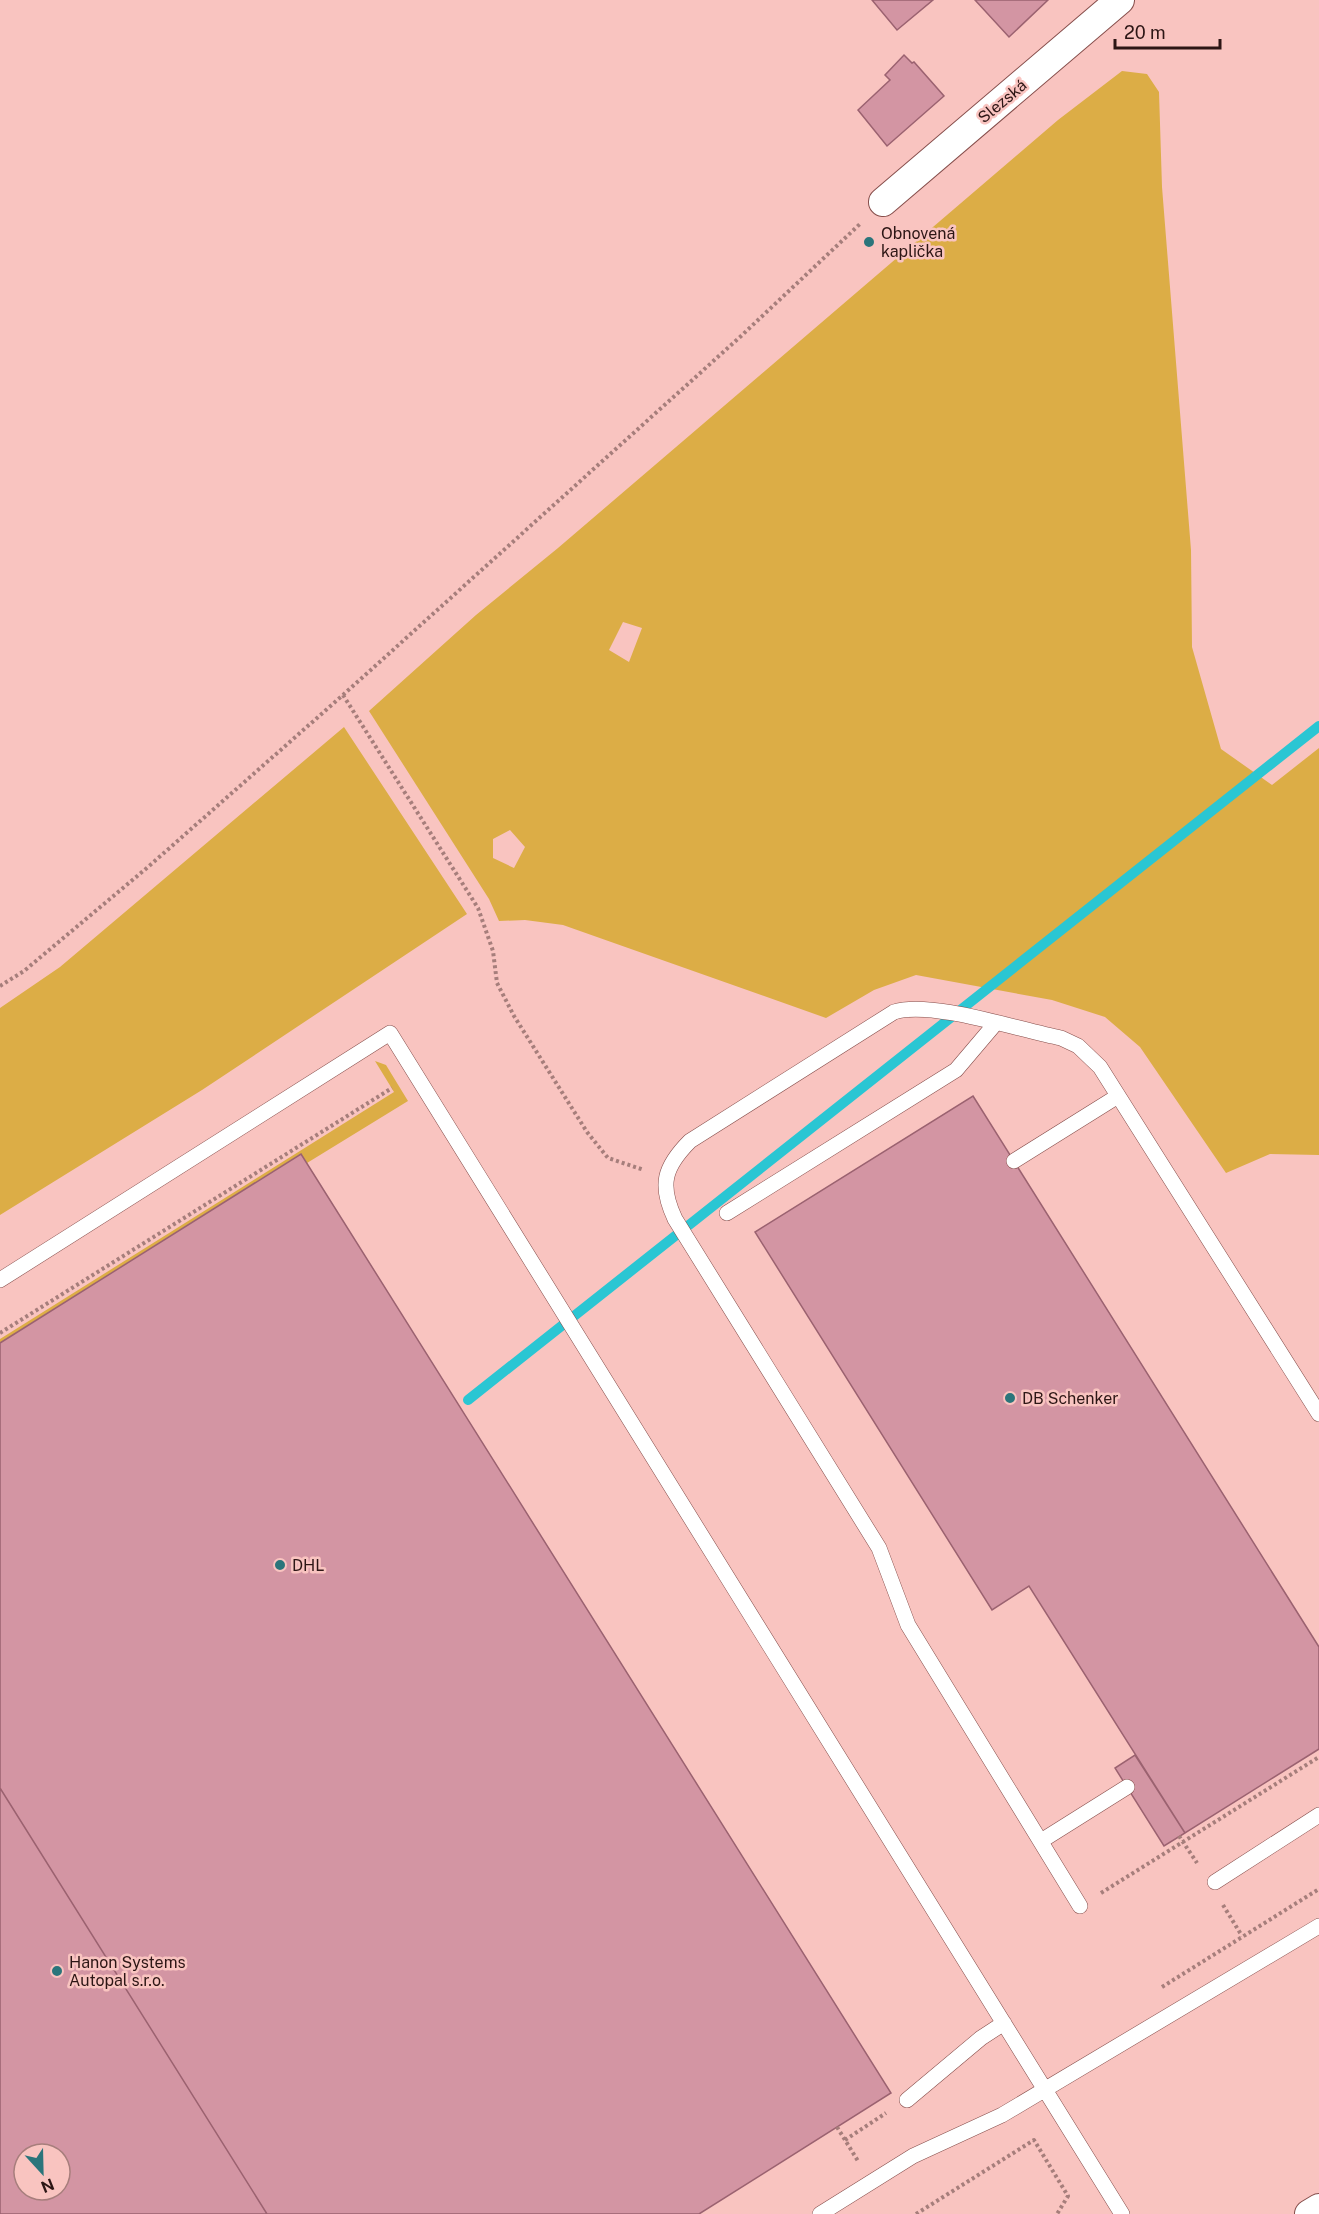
<svg xmlns="http://www.w3.org/2000/svg" width="1319" height="2214" font-family="'Public Sans',sans-serif">
<style>
.green{fill:#dcad46;fill-rule:evenodd}
.lines{fill:none;stroke-linecap:round;stroke-linejoin:round}
.stream{stroke:#2ac6d3;stroke-width:10}
.building{fill:#d395a3;stroke:#9b6270;stroke-width:1.5;fill-rule:evenodd}
.lane-casing{stroke:#864e4b;stroke-width:16}
.street-casing{stroke:#864e4b;stroke-width:30}
.path{stroke:#a67e7b;stroke-width:4;stroke-dasharray:3 3;stroke-linecap:butt}
.lane{stroke:#fff;stroke-width:15}
.street{stroke:#fff;stroke-width:28}
.poi-dot{fill:#2b757b;stroke:#f9c4c0;stroke-width:2}
.labels{text-anchor:middle;stroke-width:5;stroke-linejoin:round;paint-order:stroke}
.street-label{font-size:16px;fill:#2d1615;stroke:#f9c4c0}
.poi-label{font-size:16px;fill:#2d1615;stroke:#f9c4c0;text-anchor:start}
</style>
<rect width="100%" height="100%" fill="#f9c4c0"/>
<path class="green" d="M 1122,71 L 1147,74 L 1159,92 L 1162,187 L 1191,550 L 1192,647 L 1221,749 L 1272,785 L 1319,748 L 1319,1155 L 1270,1154 L 1226,1173 L 1140,1047 L 1105,1017 L 1052,1000 L 916,975 L 874,990 L 826,1018 L 563,925 L 525,920 L 499,921 L 489,899 L 369,711 L 476,615 L 558,548 L 1058,120 ZM 623,622 L 642,628 L 629,662 L 609,650 ZM 510,830 L 525,847 L 514,868 L 493,858 L 493,839 Z
M 344,727 L 467,914 L 202,1090 L 0,1215 L 0,1008 L 60,967 Z
M 375,1061 L 386,1065 L 408,1101 L 307,1163 L 301,1154 L 0,1343 L 0,1339 L 394,1092 Z"/>
<g class="lines">
<path class="stream" d="M 468,1400 L 1319,726"/>
</g>
<path class="building" d="M 872,0 L 933,0 L 897,30 Z
M 975,0 L 1048,0 L 1009,37 Z
M 904,55 L 912,63 L 914,62 L 944,96 L 887,146 L 858,110 L 890,80 L 885,75 Z
M 973,1096 L 1319,1647 L 1319,1749 L 1185,1833 L 1029,1586 L 992,1610 L 755,1232 Z
M 301,1154 L 891,2093 L 699,2214 L 267,2214 L 0,1788 L 0,1343 Z
M 1135,1755 L 1185,1833 L 1164,1846 L 1115,1768 Z
M 0,1788 L 267,2214 L 0,2214 ZM 24,2154 L 60,2154 L 60,2190 L 24,2190 Z"/>
<g class="lines">
<defs>
<path id="lane" d="M 1014,1161 L 1118,1096
M 727,1213 L 956,1070 L 995,1024
M 0,1280 L 390,1033 L 1122,2214
M 1041,1841 L 1127,1787
M 1215,1882 L 1319,1815
M 1080,1906 L 908,1625 L 879,1548 L 675,1219 C 659,1185 664,1167 690,1141 L 894,1012 C 931,1000 1019,1030 1061,1038 L 1078,1046 L 1100,1067 L 1319,1414
M 907,2100 L 981,2038 L 1004,2023
M 820,2214 L 913,2156 L 1002,2115 L 1319,1926"/>
<path id="street" d="M 883,202 L 1120,0
M 1309,2214 L 1319,2208"/>
</defs>
<use href="#lane" class="lane-casing"/>
<use href="#street" class="street-casing"/>
<path class="path" d="M 343,695 L 478,908 L 493,951 L 497,983 L 514,1016 L 587,1132 L 608,1158 L 644,1170
M 0,986 L 24,971 L 148,867 L 343,695 L 740,337 L 861,223
M 0,1333 L 392,1088
M 1179,1836 L 1197,1863
M 1101,1893 L 1319,1757
M 1223,1905 L 1242,1936
M 1162,1987 L 1319,1889
M 837,2127 L 858,2161
M 845,2140 L 886,2113
M 916,2214 L 1034,2140 L 1068,2196 L 1057,2214"/>
<use href="#lane" class="lane"/>
<use href="#street" class="street"/>
</g>
<g class="poi-dot">
<circle cx="869" cy="242" r="6"/>
<circle cx="1010" cy="1398" r="6"/>
<circle cx="280" cy="1565" r="6"/>
<circle cx="57" cy="1971" r="6"/>
</g>
<g class="labels">
<g class="street-label">
<text transform="translate(1002 101) rotate(-40)" y="6">Slezská</text>
</g>
<g class="poi-label">
<text x="881" y="239">Obnovená<tspan x="881" dy="18">kaplička</tspan></text>
<text x="1022" y="1404">DB Schenker</text>
<text x="292" y="1571">DHL</text>
<text x="69" y="1968">Hanon Systems<tspan x="69" dy="18">Autopal s.r.o.</tspan></text>
</g>
</g>
<g transform="translate(42 2172) rotate(158)"><circle r="28" fill="#f9c4c0" stroke="#a77e7c" stroke-width="1.5"/>
<path d="M0-4.5L10 22L0 15L-10 22Z" fill="#2b757b"/>
<text y="-9" font-size="16" font-weight="bold" text-anchor="middle" fill="#2d1615">N</text>
</g>
<path d="M1115 39v9h105v-9" fill="none" stroke="#2d1615" stroke-width="3"/>
<text x="1124" y="39" font-size="18" fill="#2d1615" stroke="#f9c4c0" stroke-width="4.5" paint-order="stroke">20 m</text>
</svg>
